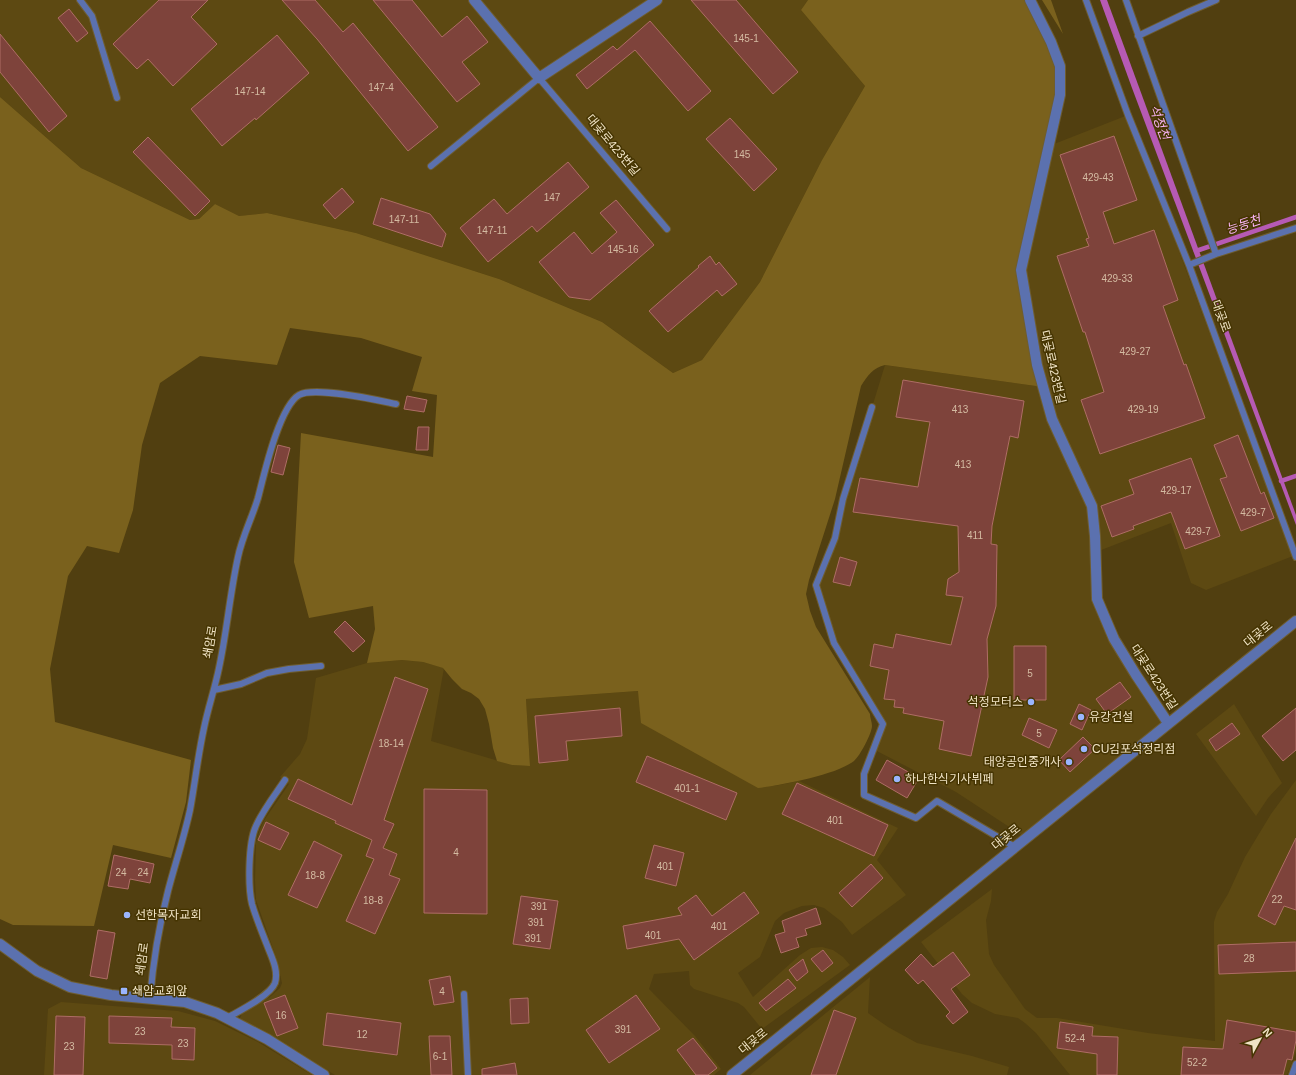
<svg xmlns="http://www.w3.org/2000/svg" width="1296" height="1075" font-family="Helvetica,'Noto Sans KR',sans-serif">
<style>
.built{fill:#5d4912}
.green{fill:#7a611d}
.water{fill:#b65ab4}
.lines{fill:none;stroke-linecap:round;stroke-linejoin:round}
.stream{stroke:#b65ab4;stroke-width:4.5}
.building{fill:#7e433b;stroke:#ae6d65}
.service-casing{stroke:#6e5d31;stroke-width:8}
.minor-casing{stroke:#6e5d31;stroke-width:12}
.tertiary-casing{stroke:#6e5d31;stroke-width:12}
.service{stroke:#5b71af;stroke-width:6}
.minor{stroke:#5b71af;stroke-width:10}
.tertiary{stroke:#5b71af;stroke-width:10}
.poi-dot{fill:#9ab5fd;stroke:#463502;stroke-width:1.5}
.labels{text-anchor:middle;stroke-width:3;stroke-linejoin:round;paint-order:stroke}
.number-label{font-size:10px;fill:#d4bba2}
.street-label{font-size:12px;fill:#f0e3c5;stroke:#463502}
.poi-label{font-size:12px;fill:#f0e3c5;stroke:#463502;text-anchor:start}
.water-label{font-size:13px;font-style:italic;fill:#f9b4f5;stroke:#463502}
</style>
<rect width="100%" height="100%" fill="#513f10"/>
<path class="built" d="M 0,0 L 808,0 L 801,10 L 865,86 L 822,160 L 760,282 L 702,360 L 673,373 L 602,322 L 499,279 L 356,233 L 267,213 L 239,216 L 215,204 L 199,219 L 190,220 L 81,168 L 0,97 Z
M 1128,115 L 1293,556 L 1206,590 L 1191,583 L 1171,523 L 1096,552 L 1097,599 L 1114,639 L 1168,723 L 1026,838 L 956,792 L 873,749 L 883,724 L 834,643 L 816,585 L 835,538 L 854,466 L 885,365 L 1043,387 L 1021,270 L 1049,146 Z
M 402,660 L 423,662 L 444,668 L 431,741 L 512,765 L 530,766 L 526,699 L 639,691 L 774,786 L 799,781 L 898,828 L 877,860 L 906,895 L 852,935 L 842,922 L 824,908 L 814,905 L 802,906 L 784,913 L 775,921 L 760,957 L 738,973 L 753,997 L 800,955 L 811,948 L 822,947 L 833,950 L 843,957 L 850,965 L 762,1029 L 744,1007 L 738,1003 L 694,989 L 690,985 L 689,971 L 654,974 L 649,989 L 695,1036 L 721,1069 L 714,1075 L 335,1075 L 273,1038 L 242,1021 L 240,1018 L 242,1014 L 271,996 L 280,988 L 282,983 L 276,957 L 256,900 L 255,880 L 256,843 L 260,829 L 265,819 L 289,784 L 280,777 L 300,754 L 307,739 L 316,678 L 367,663 Z
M 1234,704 L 1282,783 L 1268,798 L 1256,816 L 1196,734 Z
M 1296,780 L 1296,1052 L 1287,1075 L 1070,1075 L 1036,1033 L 1025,1023 L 1018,1018 L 995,1014 L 972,1003 L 962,994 L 921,942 L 992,889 L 991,901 L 986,920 L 989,954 L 994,965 L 1025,1009 L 1037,1018 L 1057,1018 L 1148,1033 L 1215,1041 L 1214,934 L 1214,922 L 1217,912 L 1228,894 L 1245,857 L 1271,814 Z
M 870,977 L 868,1013 L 888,1027 L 917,1043 L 972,1056 L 1009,1067 L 1007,1075 L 750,1075 Z
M 61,1002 L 178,1011 L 215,1021 L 258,1042 L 312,1075 L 44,1075 L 48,1009 Z"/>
<path class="green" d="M 808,0 L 1030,0 L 1051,42 L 1060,95 L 1021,270 L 1043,387 L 885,365 C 873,368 868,375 861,386 L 835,499 L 809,580 L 806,594 L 810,611 L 816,627 L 870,714 C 870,718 872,722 872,726 C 872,733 860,756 854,761 C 836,775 782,785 758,788 L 641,723 L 638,691 L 526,699 L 530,766 L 512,765 L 497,761 L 493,748 L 489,724 L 485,709 L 479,699 L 471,693 L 462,689 L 452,679 L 443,668 L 423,662 L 402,660 L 367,663 L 375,629 L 373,606 L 309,618 L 294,562 L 301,433 L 433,457 L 437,395 L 412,391 L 422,357 L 361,338 L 290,328 L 277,365 L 200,356 L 160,383 L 142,445 L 133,510 L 119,553 L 87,546 L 68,576 L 50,669 L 55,722 L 191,760 L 186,802 L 171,858 L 113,845 L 94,926 L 13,925 L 0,919 L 0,97 L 81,168 L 190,220 L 199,219 L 215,204 L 239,216 L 267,213 L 356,233 L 499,279 L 602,322 L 673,373 L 702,360 L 760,282 L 822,160 L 865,86 L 801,10 Z
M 1042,0 L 1051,0 L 1063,34 Z"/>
<path class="water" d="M 1100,0 L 1107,0 L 1296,515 L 1296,525 L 1132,88 Z"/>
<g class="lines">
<path class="stream" d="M 1196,251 L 1296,217
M 1281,481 L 1296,476"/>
</g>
<path class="building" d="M 159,0 L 208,0 L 191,17 L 217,44 L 173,86 L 148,59 L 137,69 L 113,44 Z
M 282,0 L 315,0 L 343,32 L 353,23 L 438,127 L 408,151 L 317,39 Z
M 373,0 L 412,0 L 442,37 L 467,16 L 488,42 L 462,62 L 480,84 L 457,102 Z
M 691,0 L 736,0 L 798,72 L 773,94 Z
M 69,9 L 88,33 L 77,42 L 58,18 Z
M 650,21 L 711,91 L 688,111 L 635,50 L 587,89 L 576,75 L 613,46 L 617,50 Z
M 0,34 L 67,116 L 49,132 L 0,72 Z
M 277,35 L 309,73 L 256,120 L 255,118 L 222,146 L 191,109 Z
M 730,118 L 777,169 L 754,191 L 706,139 Z
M 1114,136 L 1137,200 L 1103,212 L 1114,244 L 1154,230 L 1178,300 L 1163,306 L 1184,365 L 1186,364 L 1205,418 L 1100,454 L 1081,400 L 1104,392 L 1085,332 L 1083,332 L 1057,256 L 1089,246 L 1086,239 L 1089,238 L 1060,155 Z
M 148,137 L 210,201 L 195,216 L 133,152 Z
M 568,162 L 589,187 L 537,232 L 532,226 L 488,262 L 460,228 L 494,199 L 507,214 Z
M 342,188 L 354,202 L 335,219 L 323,205 Z
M 381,198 L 430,214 L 446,234 L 442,247 L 373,224 Z
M 616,200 L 654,245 L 590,300 L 569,297 L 539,262 L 574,232 L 592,254 L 617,232 L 600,213 Z
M 710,256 L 716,265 L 719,262 L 737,284 L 722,296 L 717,290 L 668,332 L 649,311 L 699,267 L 698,266 Z
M 903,380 L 1024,401 L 1018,438 L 1010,436 L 992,526 L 991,544 L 997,545 L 996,606 L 987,639 L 988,677 L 971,756 L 939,749 L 944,721 L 903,713 L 904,708 L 894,707 L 895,700 L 884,699 L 889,670 L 870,666 L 874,644 L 893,648 L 896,634 L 951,645 L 963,597 L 946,595 L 948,579 L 959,572 L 958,526 L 853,512 L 860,478 L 918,487 L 930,422 L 896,417 Z
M 407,396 L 427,400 L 424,412 L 404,409 Z
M 418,427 L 429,427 L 428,450 L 416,450 Z
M 1238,435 L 1261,494 L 1264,492 L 1274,518 L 1241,531 L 1220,479 L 1227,477 L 1214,445 Z
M 278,445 L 290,448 L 283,475 L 271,472 Z
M 1191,458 L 1220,536 L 1185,549 L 1171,512 L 1133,526 L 1134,529 L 1112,537 L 1101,506 L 1134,494 L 1129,480 Z
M 840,557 L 857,562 L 850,586 L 833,582 Z
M 345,621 L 365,641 L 353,652 L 334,632 Z
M 1014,646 L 1046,646 L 1046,700 L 1014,700 Z
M 395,677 L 428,689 L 384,820 L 394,824 L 383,848 L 397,854 L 389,875 L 400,879 L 375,934 L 346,921 L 374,859 L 366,856 L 372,840 L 335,823 L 336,821 L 288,799 L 298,779 L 352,805 Z
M 1120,682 L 1131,697 L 1107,714 L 1096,699 Z
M 1079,704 L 1091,710 L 1082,730 L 1070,724 Z
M 620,708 L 622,736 L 566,741 L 568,760 L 539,763 L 535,716 Z
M 1296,708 L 1296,750 L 1283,761 L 1262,736 Z
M 1029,718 L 1057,730 L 1049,748 L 1022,735 Z
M 1232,723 L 1240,734 L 1216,751 L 1209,740 Z
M 1083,737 L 1095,749 L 1070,772 L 1059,760 Z
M 647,756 L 737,793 L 726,820 L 636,782 Z
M 887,760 L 919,778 L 907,798 L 876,780 Z
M 797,783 L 888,825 L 874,856 L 782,814 Z
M 424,789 L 487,790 L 487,914 L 424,913 Z
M 266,822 L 289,833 L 280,850 L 258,840 Z
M 1296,838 L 1296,910 L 1284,906 L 1275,925 L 1258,916 Z
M 314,841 L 342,855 L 317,908 L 288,895 Z
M 654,845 L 684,853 L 676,886 L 645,878 Z
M 114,855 L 154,864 L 150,883 L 130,879 L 128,889 L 108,886 Z
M 871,864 L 883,878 L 852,907 L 839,893 Z
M 744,892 L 759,913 L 694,960 L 679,939 L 627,949 L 623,926 L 682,915 L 678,908 L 696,895 L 712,916 Z
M 521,896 L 558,901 L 550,949 L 513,944 Z
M 816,908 L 821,924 L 805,929 L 807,935 L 796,938 L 799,947 L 781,953 L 775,935 L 785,932 L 782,921 Z
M 98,930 L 115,933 L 107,979 L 90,976 Z
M 1296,942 L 1296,971 L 1219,974 L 1218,945 Z
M 823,950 L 833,963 L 822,972 L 811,959 Z
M 953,952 L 970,975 L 951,989 L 968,1012 L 953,1024 L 946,1016 L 950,1012 L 923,980 L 918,984 L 905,970 L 921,954 L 933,967 Z
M 803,959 L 808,972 L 797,981 L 789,970 Z
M 450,976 L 454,1002 L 434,1005 L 429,980 Z
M 788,979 L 796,988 L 766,1011 L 759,1003 Z
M 285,995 L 298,1028 L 277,1036 L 264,1003 Z
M 636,995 L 660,1029 L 609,1063 L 586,1030 Z
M 528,998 L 529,1023 L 511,1024 L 510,999 Z
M 834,1010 L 856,1018 L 836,1075 L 811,1075 Z
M 327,1013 L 401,1023 L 397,1055 L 323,1045 Z
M 56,1016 L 85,1017 L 83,1075 L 54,1075 Z
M 109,1016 L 172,1018 L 171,1027 L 195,1028 L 194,1060 L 172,1059 L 172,1045 L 109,1043 Z
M 1227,1020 L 1296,1032 L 1296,1040 L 1292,1060 L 1287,1059 L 1283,1075 L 1181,1075 L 1183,1047 L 1223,1049 Z
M 1060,1022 L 1093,1027 L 1092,1036 L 1118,1037 L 1117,1075 L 1097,1075 L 1097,1054 L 1057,1048 Z
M 429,1036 L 450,1036 L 452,1075 L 431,1075 Z
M 693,1038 L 717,1068 L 708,1075 L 696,1075 L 677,1050 Z
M 515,1063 L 517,1075 L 482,1075 L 482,1069 Z"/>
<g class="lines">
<defs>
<path id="service" d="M 80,0 L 92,16 L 117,98
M 1086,0 L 1128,115 L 1189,265 L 1296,557
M 1126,0 L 1216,254 L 1189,265
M 1138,36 L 1188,12 L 1216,0
M 431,166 L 539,78 L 667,229
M 1216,254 L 1296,228
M 872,407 L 843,499 L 835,538 L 816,585 L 834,643 L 883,724 L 864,774 L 864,795 L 916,818 L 937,801 L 1015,847
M 214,690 L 241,684 L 267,673 L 289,669 L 321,666
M 464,994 L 468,1075
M 150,999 C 153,962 159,926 168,891 C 175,864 184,838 190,810 C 195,783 198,755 204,728 C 208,708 215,688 219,668 C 227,631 230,593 238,557 C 242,537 252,518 258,498 C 264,475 279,407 299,395 C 315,386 376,400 396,404
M 227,1018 C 239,1011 270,996 275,983 C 279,970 271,956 267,945 C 262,932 256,918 252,904 C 248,887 248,843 256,826 C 263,810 275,795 285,780
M 1292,1075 L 1296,1064"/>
<path id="minor" d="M 474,0 L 539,78 L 657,0
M 1030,0 L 1051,42 L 1060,66 L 1060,95 L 1021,270 L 1037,365 L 1052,419 L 1092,506 L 1095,536 L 1097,599 L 1114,639 L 1136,675 L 1168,723
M 0,944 L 37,971 L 70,987 L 111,995 L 185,1002 L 217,1013 L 267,1039 L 324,1075"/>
<path id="tertiary" d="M 732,1075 L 1296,621"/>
</defs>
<use href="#service" class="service-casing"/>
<use href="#minor" class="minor-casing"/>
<use href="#tertiary" class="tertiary-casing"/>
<use href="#service" class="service"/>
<use href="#minor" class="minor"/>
<use href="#tertiary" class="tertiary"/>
</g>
<g class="poi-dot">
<circle cx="1031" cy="702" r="4"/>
<circle cx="1081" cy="717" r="4"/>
<circle cx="1084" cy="749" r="4"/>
<circle cx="1069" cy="762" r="4"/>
<circle cx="897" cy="779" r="4"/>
<circle cx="127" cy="915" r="4"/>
<rect x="120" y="987" width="8" height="8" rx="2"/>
</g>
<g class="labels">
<g class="number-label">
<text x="746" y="42">145-1</text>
<text x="381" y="91">147-4</text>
<text x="250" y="95">147-14</text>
<text x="742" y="158">145</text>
<text x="1098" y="181">429-43</text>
<text x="552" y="201">147</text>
<text x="404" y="223">147-11</text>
<text x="492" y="234">147-11</text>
<text x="623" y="253">145-16</text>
<text x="1117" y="282">429-33</text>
<text x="1135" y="355">429-27</text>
<text x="960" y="413">413</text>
<text x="1143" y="413">429-19</text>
<text x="963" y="468">413</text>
<text x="1176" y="494">429-17</text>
<text x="1253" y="516">429-7</text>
<text x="1198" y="535">429-7</text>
<text x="975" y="539">411</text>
<text x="1030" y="677">5</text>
<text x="1039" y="737">5</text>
<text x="391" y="747">18-14</text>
<text x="687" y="792">401-1</text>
<text x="835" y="824">401</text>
<text x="456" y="856">4</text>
<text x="665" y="870">401</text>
<text x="121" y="876">24</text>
<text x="143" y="876">24</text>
<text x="315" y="879">18-8</text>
<text x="1277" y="903">22</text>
<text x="373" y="904">18-8</text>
<text x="539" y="910">391</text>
<text x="536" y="926">391</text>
<text x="719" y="930">401</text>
<text x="653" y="939">401</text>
<text x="533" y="942">391</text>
<text x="1249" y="962">28</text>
<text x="442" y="995">4</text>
<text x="281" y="1019">16</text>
<text x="623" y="1033">391</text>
<text x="140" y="1035">23</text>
<text x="362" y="1038">12</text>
<text x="1075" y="1042">52-4</text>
<text x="183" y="1047">23</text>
<text x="69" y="1050">23</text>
<text x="440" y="1060">6-1</text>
<text x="1197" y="1066">52-2</text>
</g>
<g class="street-label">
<text transform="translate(613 145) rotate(50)" y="4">대곶로423번길</text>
<text transform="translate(1221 316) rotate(70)" y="4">대곶로</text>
<text transform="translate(1053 367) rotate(77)" y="4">대곶로423번길</text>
<text transform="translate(1258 634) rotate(-39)" y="4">대곶로</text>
<text transform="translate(210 642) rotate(-80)" y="4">쇄암로</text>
<text transform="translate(1154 677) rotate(57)" y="4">대곶로423번길</text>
<text transform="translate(1006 837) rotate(-39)" y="4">대곶로</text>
<text transform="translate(142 959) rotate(-82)" y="4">쇄암로</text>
<text transform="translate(753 1041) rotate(-39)" y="4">대곶로</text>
</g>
<g class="poi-label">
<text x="1023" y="706" text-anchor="end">석정모터스</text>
<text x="1089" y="721">유강건설</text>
<text x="1092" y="753">CU김포석정리점</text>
<text x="1061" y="766" text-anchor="end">태양공인중개사</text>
<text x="905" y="783">하나한식기사뷔페</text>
<text x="135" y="919">선한목자교회</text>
<text x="132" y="995">쇄암교회앞</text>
</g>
<g class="water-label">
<text transform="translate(1160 122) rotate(70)" y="5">석정천</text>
<text transform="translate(1243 224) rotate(-18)" y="5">능동천</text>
</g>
</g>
<g transform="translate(1260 1039) rotate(50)" stroke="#463502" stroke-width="3" paint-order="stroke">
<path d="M0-3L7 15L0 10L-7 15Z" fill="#f0e3c5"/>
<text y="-6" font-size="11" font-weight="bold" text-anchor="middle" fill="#f0e3c5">N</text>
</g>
</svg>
